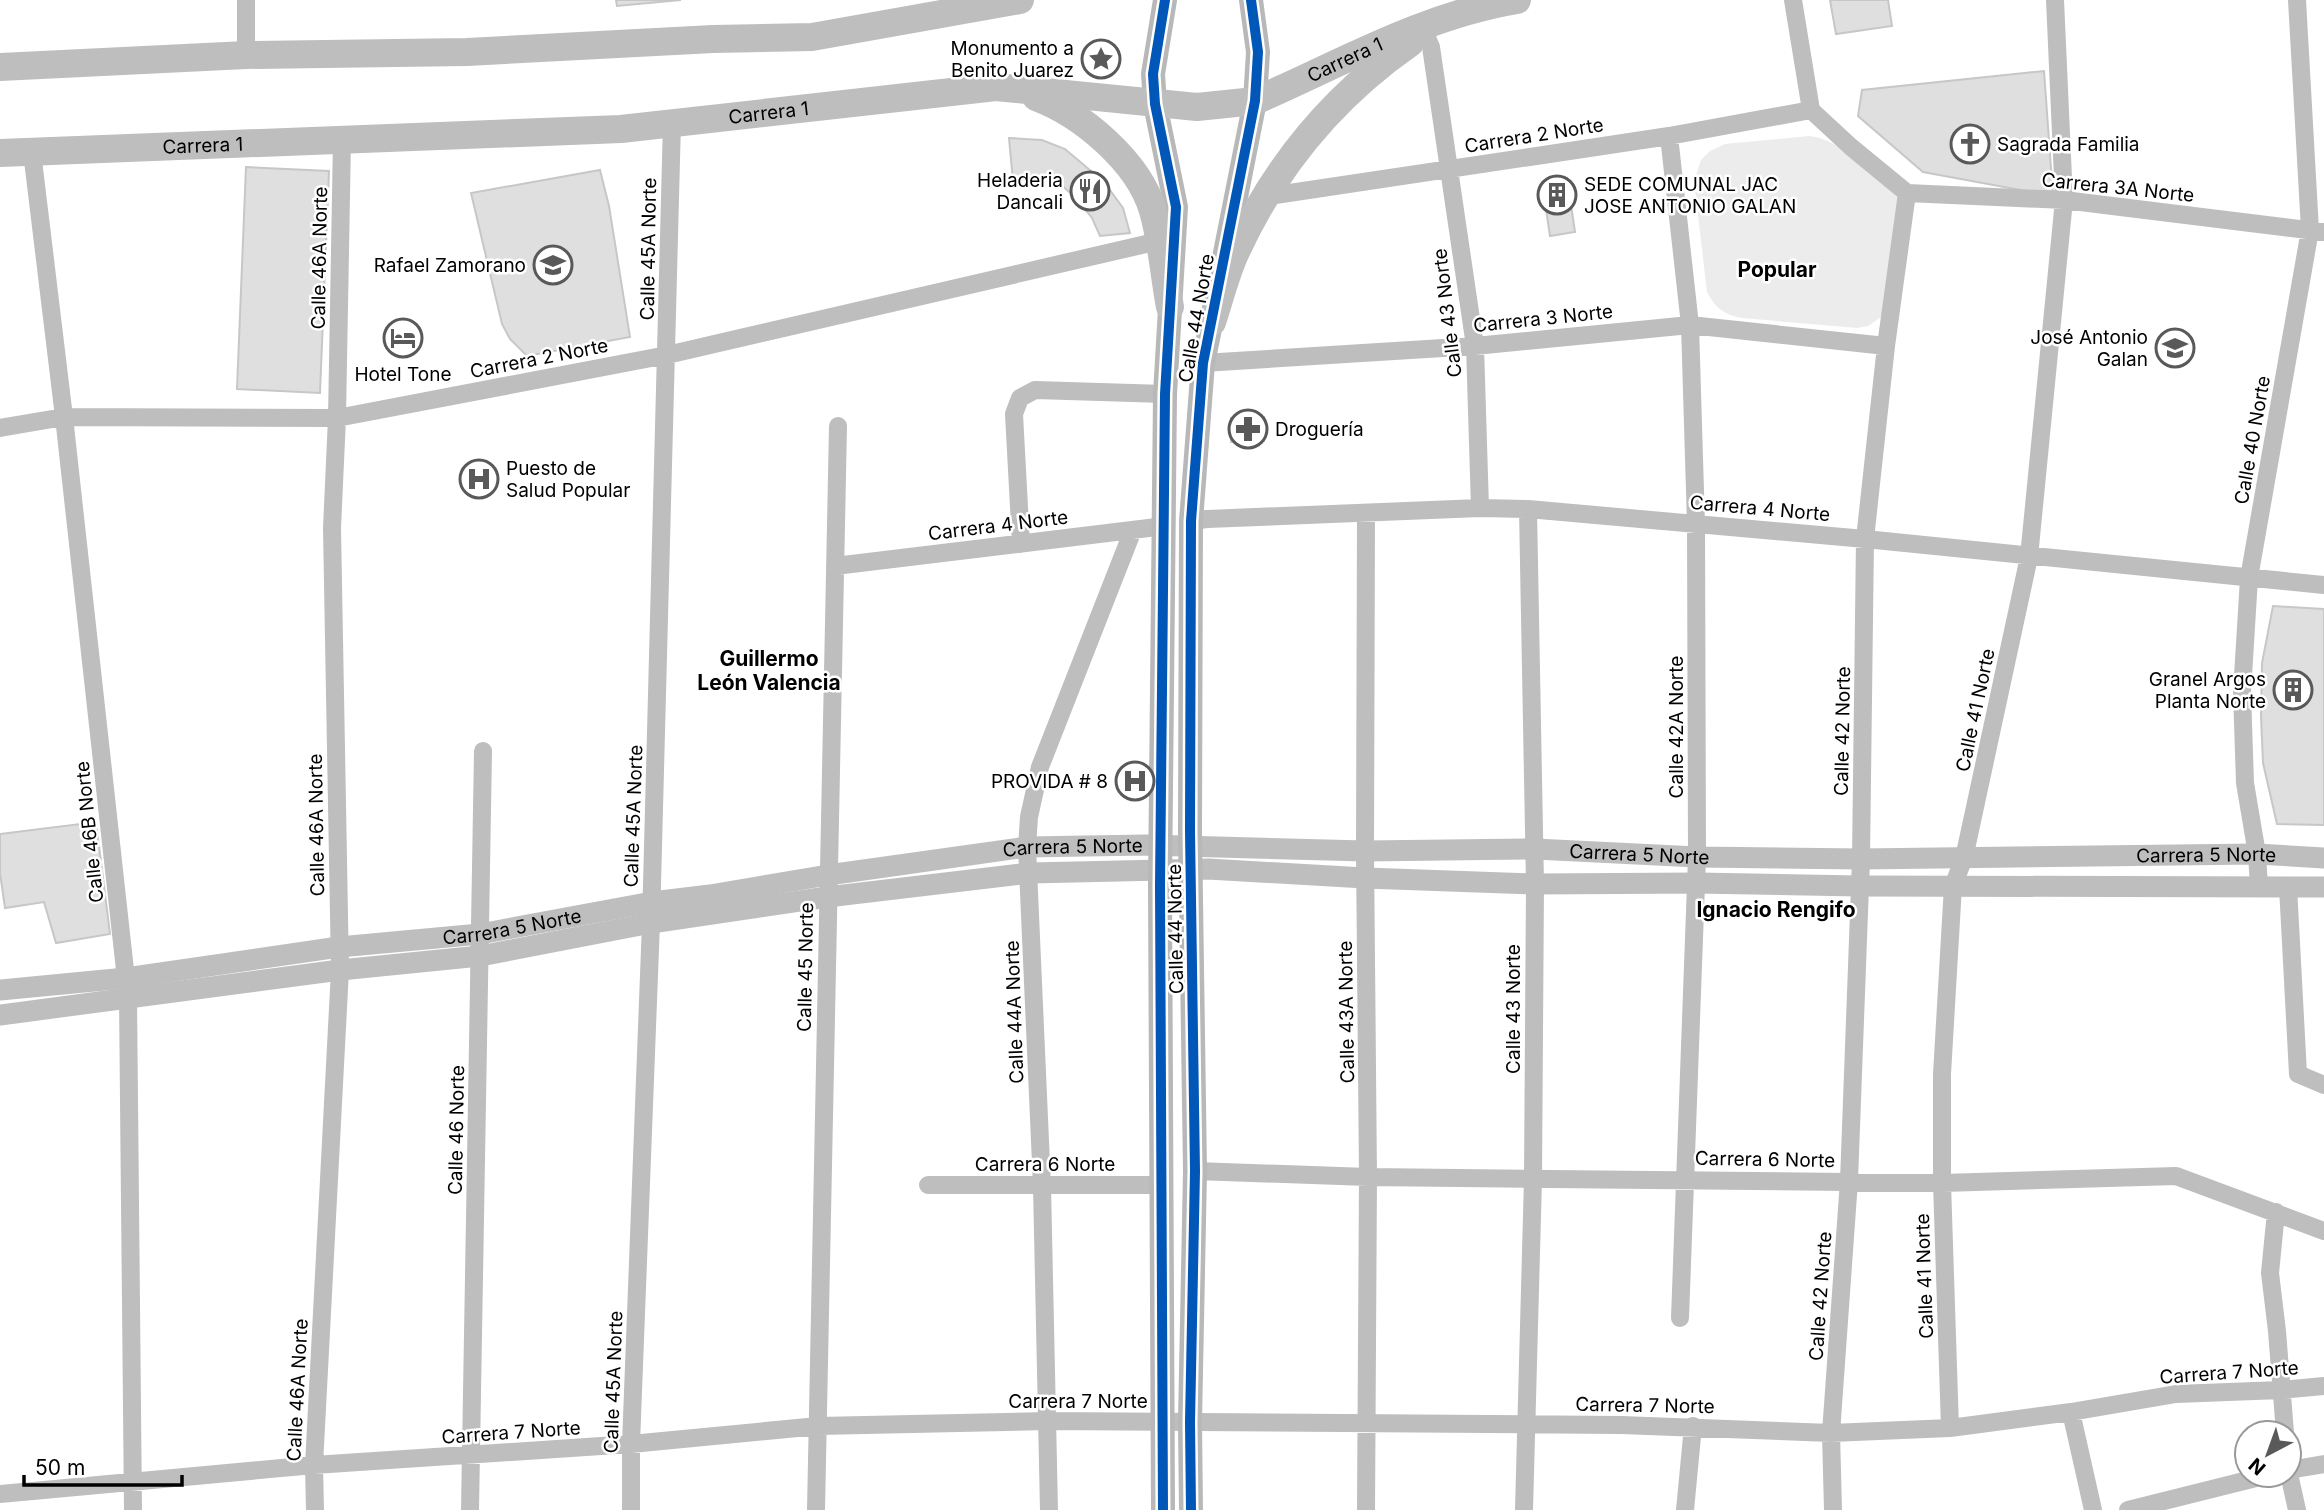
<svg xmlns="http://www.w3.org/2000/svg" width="2324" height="1510" font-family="Inter,sans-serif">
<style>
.green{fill:#ececec}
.building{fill:#dfdfdf;stroke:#c7c7c7;stroke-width:2}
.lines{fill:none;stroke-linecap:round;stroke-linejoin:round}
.minor{stroke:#bebebe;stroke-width:18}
.tertiary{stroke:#bebebe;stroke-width:21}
.secondary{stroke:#b8b8b8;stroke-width:24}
.primary{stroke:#bebebe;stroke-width:28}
.cycleway-casing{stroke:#fff;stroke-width:15}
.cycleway{stroke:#0057b8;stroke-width:10}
.labels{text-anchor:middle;stroke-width:5;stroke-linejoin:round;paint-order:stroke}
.poi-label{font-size:19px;fill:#000;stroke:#fff;text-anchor:end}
.street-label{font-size:19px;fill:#000;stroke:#fff}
.neighbourhood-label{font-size:21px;font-weight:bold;fill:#000;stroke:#fff}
</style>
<rect width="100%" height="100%" fill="#fff"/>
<path class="green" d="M 1809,136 C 1840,138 1872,175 1895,194 L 1899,200 L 1884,315 L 1868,326 L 1857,328 L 1742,318 C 1725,315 1715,308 1707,292 L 1694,181 L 1701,160 L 1710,151 L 1725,144 Z"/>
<path class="building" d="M 616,0 L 681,0 L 617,6 Z
M 1830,0 L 1888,0 L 1892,26 L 1836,34 Z
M 2044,71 L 2053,196 L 1923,172 L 1858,116 L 1862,90 Z
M 1009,138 L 1042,140 L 1065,149 L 1104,182 L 1123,208 L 1130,233 L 1100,236 L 1092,218 L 1076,198 L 1060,184 L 1046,177 L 1013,181 Z
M 246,167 L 329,171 L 320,393 L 237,389 Z
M 600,170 L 609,206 L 630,337 L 527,356 L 510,339 L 502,324 L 471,193 Z
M 1567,178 L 1575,232 L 1550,236 L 1542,182 Z
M 1264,417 L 1264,441 L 1231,442 L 1231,418 Z
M 2273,606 L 2324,609 L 2324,825 L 2277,824 L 2263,763 L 2261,716 L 2262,663 Z
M 96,822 L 110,934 L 56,943 L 44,902 L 5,908 L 0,873 L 0,834 Z"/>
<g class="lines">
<path class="minor" d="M 1793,0 L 1811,110 L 1851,147 L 1907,193
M 1425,33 L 1431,47 L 1475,346 L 1480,508
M 246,55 L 246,0
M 1669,136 L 1690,325 L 1696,524 L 1697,857 L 1680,1318
M 32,152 L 64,417 L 128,997 L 133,1510
M 1907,193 L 2064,200 L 2324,232
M 1263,197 L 1669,136 L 1811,110
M 1203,363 L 1475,346 L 1690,325 L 1886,346
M 0,428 L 64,417 L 337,418 L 667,355 L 1159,241
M 1366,513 L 1365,851 L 1368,1177 L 1366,1510
M 1191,521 L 1207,519 L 1480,508 L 1528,509 L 1865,539 L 2324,585
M 1021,544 L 1014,414 L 1020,398 L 1035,390 L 1165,394
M 835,566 L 1165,526
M 2259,887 L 2257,854 L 2245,783 L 2242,692 L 2249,578 L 2310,230 L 2297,0
M 2288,887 L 2298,1074 L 2324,1085
M 1195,1171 L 1368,1177 L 1942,1183 L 2176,1176 L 2324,1231
M 928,1185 L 1161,1185
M 2276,1212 L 2270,1273 L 2277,1331 L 2285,1433
M 2071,1412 L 2093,1510
M 1950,1428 L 1942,1183 L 1942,1074 L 1953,886 L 1964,858 L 2029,557 L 2064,200 L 2055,0
M 2289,1470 L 2324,1464
M 2289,1474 L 2297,1510
M 0,1494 L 314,1465 L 631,1444 L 818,1426 L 1048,1421 L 1621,1425 L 1831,1433 L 1950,1428 L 2071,1412 L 2176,1394 L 2281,1390 L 2324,1386
M 315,1510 L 314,1465 L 340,970 L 332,528 L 337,418 L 342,139
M 470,1510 L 483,751
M 631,1510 L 631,1444 L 651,923 L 672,122
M 816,1510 L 838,426
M 1049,1510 L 1042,1186 L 1027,847 L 1029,817 L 1040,767 L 1133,530
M 1524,1510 L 1533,1179 L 1535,884 L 1528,509
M 1685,1510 L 1693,1426
M 1833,1510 L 1831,1433 L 1849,1181 L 1861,859 L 1865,539 L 1886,346 L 1907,193
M 2128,1510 L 2268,1475"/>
<g class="tertiary">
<path id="s1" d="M 0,990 L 126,978 L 339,947 L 480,934 L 652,902 L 710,895 L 828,875 L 1027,847 L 1146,845 L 1365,851 L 1535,849 L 1697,857 L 1861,859 L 2257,854 L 2324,858"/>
<path d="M 0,1015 L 340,970 L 480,956 L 651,923 L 827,897 L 1030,873 L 1208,869 L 1365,878 L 1535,884 L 1697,883 L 1859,886 L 2324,887"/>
</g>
<path class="secondary" d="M 1222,268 L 1255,101 L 1258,52 L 1251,0
M 1163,1510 L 1160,886 L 1165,394 L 1176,207 L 1155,104 L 1153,74 L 1165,0
M 1191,1510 L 1190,1422 L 1195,1171 L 1190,831 L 1191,521 L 1203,363 L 1215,304"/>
<g class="primary">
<path d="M 0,67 L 246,55 L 467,52 L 713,39 L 812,37 L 1020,0"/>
<path d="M 1036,97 C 1082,114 1139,162 1153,211 C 1162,242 1164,275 1170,307"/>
<path id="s2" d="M 0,153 L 621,129 L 996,87 L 1197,107 L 1255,101 L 1266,96 C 1349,59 1427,15 1517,0"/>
<path d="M 1212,322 C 1219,301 1225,277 1234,256 C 1273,169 1331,98 1410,43"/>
</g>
<defs>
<path id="cycleway" d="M 1163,1510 L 1160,886 L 1165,394 L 1176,207 L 1155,104 L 1153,74 L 1165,0
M 1191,1510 L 1190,1422 L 1195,1171 L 1190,831 L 1191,521 L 1203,363 L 1255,101 L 1258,52 L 1251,0"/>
</defs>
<use href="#cycleway" class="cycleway-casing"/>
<use href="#cycleway" class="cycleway"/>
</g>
<defs>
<symbol id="sight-ring" viewBox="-11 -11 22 22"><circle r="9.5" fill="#fff" stroke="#595959" stroke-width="1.5"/><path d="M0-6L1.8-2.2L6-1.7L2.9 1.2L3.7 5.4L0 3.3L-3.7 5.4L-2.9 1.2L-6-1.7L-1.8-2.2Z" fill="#595959"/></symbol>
<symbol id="church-ring" viewBox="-11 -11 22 22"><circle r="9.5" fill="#fff" stroke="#595959" stroke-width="1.5"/><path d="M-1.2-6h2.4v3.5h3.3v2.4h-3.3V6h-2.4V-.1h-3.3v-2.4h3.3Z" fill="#595959"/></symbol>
<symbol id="restaurant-ring" viewBox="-11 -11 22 22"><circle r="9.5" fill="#fff" stroke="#595959" stroke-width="1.5"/><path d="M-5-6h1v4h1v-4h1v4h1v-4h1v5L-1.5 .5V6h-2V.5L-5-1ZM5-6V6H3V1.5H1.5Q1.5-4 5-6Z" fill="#595959"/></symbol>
<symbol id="building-ring" viewBox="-11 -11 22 22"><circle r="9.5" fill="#fff" stroke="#595959" stroke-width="1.5"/><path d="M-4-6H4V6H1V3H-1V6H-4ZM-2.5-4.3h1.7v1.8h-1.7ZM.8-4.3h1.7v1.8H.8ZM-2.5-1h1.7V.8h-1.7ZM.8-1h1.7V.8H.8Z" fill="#595959"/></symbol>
<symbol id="school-ring" viewBox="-11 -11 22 22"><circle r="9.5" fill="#fff" stroke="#595959" stroke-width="1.5"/><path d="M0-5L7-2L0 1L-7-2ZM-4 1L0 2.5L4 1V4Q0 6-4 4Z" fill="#595959"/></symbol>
<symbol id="hotel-ring" viewBox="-11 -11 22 22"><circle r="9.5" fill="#fff" stroke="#595959" stroke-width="1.5"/><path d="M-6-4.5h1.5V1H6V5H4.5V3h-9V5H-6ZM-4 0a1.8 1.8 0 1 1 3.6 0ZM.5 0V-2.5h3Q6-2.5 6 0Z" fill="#595959"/></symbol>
<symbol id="pharmacy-ring" viewBox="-11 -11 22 22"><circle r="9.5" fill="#fff" stroke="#595959" stroke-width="1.5"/><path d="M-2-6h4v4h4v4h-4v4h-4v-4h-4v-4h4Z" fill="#595959"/></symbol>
<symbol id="hospital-ring" viewBox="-11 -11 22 22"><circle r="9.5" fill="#fff" stroke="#595959" stroke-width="1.5"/><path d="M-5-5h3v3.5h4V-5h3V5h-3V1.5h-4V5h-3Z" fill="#595959"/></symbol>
</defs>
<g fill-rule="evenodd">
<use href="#sight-ring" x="1079" y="37" width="44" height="44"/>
<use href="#church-ring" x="1948" y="122" width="44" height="44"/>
<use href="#restaurant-ring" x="1068" y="169" width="44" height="44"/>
<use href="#building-ring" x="1535" y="173" width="44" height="44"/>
<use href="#school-ring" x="531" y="243" width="44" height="44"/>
<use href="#hotel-ring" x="381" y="316" width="44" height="44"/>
<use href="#school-ring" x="2153" y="326" width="44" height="44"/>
<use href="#pharmacy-ring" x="1226" y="407" width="44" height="44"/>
<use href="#hospital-ring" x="457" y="457" width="44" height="44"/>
<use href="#building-ring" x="2271" y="668" width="44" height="44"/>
<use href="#hospital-ring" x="1113" y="759" width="44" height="44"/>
</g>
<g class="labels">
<g class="poi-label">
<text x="1074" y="55">Monumento a<tspan x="1074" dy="22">Benito Juarez</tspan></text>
<text x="1997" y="151" text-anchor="start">Sagrada Familia</text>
<text x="1063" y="187">Heladeria<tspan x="1063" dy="22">Dancali</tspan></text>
<text x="1584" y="191" text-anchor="start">SEDE COMUNAL JAC<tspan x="1584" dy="22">JOSE ANTONIO GALAN</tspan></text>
<text x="526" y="272">Rafael Zamorano</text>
<text x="2148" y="344">José Antonio<tspan x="2148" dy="22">Galan</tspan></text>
<text x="403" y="381" text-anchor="middle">Hotel Tone</text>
<text x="1275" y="436" text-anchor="start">Droguería</text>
<text x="506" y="475" text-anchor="start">Puesto de<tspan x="506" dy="22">Salud Popular</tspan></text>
<text x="2266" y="686">Granel Argos<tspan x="2266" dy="22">Planta Norte</tspan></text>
<text x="1108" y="788">PROVIDA # 8</text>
</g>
<g class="street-label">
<text dy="7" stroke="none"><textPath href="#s2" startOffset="1358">Carrera 1</textPath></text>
<text dy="7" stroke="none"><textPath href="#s2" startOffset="770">Carrera 1</textPath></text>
<text transform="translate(1534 135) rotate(-9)" y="7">Carrera 2 Norte</text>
<text dy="7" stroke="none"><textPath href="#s2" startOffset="203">Carrera 1</textPath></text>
<text transform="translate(2118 187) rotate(6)" y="7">Carrera 3A Norte</text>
<text transform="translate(648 249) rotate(-89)" y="7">Calle 45A Norte</text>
<text transform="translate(319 258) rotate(-89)" y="7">Calle 46A Norte</text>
<text transform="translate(1447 313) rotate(-97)" y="7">Calle 43 Norte</text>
<text transform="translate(1196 318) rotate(-80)" y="7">Calle 44 Norte</text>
<text transform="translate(1543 318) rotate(-6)" y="7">Carrera 3 Norte</text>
<text transform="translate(539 358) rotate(-11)" y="7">Carrera 2 Norte</text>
<text transform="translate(2252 440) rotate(-80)" y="7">Calle 40 Norte</text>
<text transform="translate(1760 508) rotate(5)" y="7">Carrera 4 Norte</text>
<text transform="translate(998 525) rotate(-7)" y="7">Carrera 4 Norte</text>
<text transform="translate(1975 710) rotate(-78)" y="7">Calle 41 Norte</text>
<text transform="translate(1676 727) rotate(-90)" y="7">Calle 42A Norte</text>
<text transform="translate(1842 731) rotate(-89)" y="7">Calle 42 Norte</text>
<text transform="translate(633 816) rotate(-88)" y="7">Calle 45A Norte</text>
<text transform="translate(316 825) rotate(-91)" y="7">Calle 46A Norte</text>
<text transform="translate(89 832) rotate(-96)" y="7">Calle 46B Norte</text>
<text dy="7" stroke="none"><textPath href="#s1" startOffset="1083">Carrera 5 Norte</textPath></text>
<text dy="7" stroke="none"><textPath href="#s1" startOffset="1650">Carrera 5 Norte</textPath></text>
<text dy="7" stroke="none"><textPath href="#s1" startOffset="2217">Carrera 5 Norte</textPath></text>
<text dy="7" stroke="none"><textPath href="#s1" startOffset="516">Carrera 5 Norte</textPath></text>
<text transform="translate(1175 929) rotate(-91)" y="7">Calle 44 Norte</text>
<text transform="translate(805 967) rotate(-89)" y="7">Calle 45 Norte</text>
<text transform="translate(1513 1009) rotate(-90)" y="7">Calle 43 Norte</text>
<text transform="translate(1014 1012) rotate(-92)" y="7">Calle 44A Norte</text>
<text transform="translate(1346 1012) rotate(-91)" y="7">Calle 43A Norte</text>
<text transform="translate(456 1130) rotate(-89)" y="7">Calle 46 Norte</text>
<text transform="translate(1765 1159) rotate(1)" y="7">Carrera 6 Norte</text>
<text x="1045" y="1171">Carrera 6 Norte</text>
<text transform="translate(1924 1276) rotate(-92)" y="7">Calle 41 Norte</text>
<text transform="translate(1820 1296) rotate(-86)" y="7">Calle 42 Norte</text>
<text transform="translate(2229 1372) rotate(-4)" y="7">Carrera 7 Norte</text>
<text transform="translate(613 1382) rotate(-88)" y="7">Calle 45A Norte</text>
<text transform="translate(297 1390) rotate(-87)" y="7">Calle 46A Norte</text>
<text x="1078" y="1408">Carrera 7 Norte</text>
<text transform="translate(1645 1405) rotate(1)" y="7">Carrera 7 Norte</text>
<text transform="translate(511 1432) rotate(-4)" y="7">Carrera 7 Norte</text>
</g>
<g class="neighbourhood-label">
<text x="1777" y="277">Popular</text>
<text x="769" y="666">Guillermo<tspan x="769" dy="24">León Valencia</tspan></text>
<text x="1776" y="917">Ignacio Rengifo</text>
</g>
</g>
<g transform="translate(2268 1454) rotate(221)"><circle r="33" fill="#ffffff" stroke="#999999" stroke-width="2"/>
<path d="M0-5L12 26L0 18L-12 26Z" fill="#595959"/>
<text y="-10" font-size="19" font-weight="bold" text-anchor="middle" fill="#000000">N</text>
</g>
<path d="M24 1475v10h158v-10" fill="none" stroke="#000000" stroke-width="3.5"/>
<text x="35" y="1475" font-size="21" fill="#000000" stroke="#ffffff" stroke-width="5" paint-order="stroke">50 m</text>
</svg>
